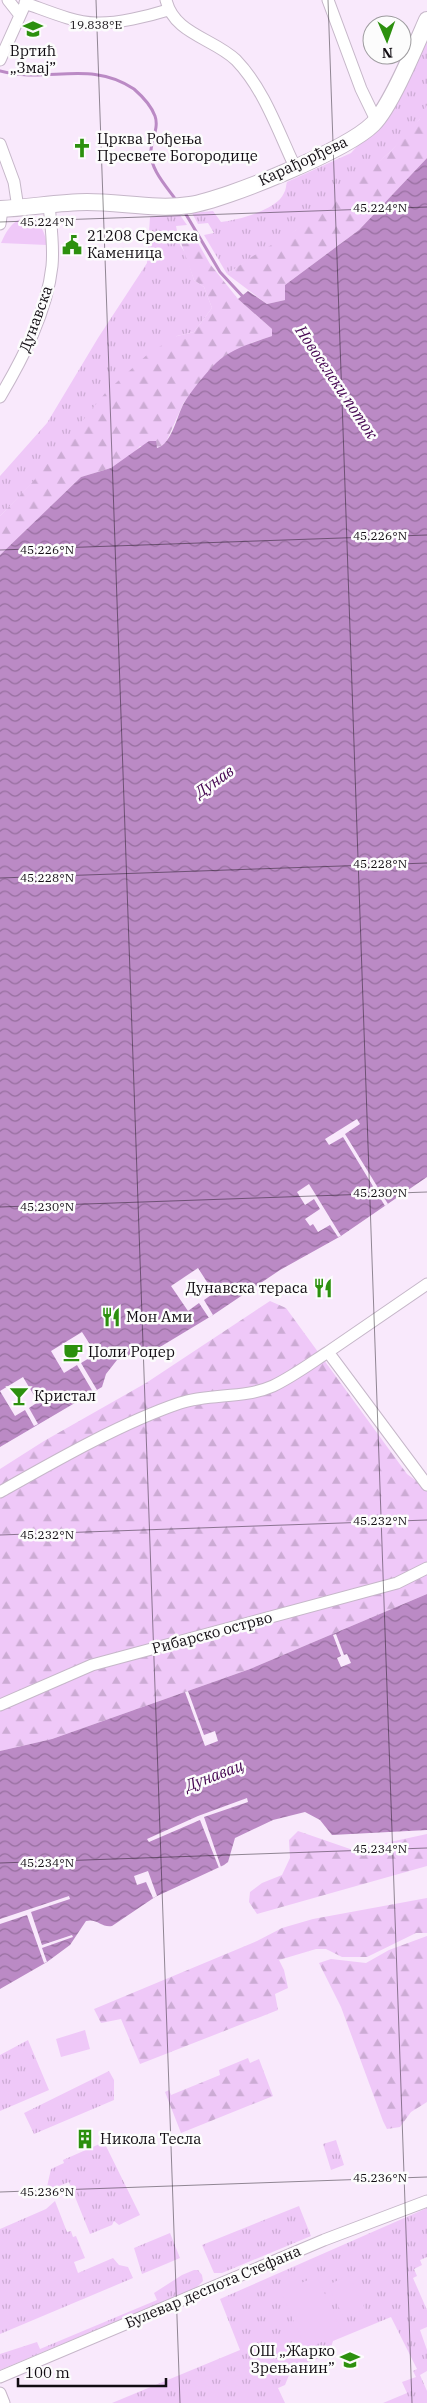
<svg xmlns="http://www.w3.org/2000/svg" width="427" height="2403" font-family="'IBM Plex Serif',serif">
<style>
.grass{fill:url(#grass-tufts)}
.forest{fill:url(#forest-firs)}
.park{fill:#efc8f8}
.water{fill:url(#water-waves)}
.pier{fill:#f9e9fc}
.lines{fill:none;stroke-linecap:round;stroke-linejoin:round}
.stream{stroke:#bb8ac5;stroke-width:3}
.minor-casing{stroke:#c6b7c9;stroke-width:13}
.secondary-casing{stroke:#c6b7c9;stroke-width:18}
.minor{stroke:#fff;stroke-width:11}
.secondary{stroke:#fff;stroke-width:16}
.ticks{fill:none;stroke:#120d13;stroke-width:1;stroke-opacity:0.45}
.labels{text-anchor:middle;stroke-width:5;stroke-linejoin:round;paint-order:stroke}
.poi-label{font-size:15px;fill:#120d13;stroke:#fcfcfc;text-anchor:start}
.street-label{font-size:15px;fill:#120d13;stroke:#fcfcfc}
.water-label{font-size:16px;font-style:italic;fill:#450551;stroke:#fcfcfc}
.ticks-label{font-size:12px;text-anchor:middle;fill:#120d13;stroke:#fcfcfc;stroke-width:5;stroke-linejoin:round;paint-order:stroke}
</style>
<defs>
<pattern id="grass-tufts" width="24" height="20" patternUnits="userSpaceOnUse" patternTransform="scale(1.25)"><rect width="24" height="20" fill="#efc8f8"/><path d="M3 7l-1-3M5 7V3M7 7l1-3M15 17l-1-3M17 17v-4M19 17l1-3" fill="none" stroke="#ccabd4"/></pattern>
<pattern id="forest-firs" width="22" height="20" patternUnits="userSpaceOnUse" patternTransform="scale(1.25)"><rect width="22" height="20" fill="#efc8f8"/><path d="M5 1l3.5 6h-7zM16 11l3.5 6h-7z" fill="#ccabd4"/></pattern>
<pattern id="water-waves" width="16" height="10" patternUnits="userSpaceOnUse" patternTransform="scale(1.25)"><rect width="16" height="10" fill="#bb8ac5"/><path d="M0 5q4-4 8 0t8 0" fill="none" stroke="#976f9f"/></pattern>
</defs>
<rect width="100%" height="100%" fill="#f9e9fc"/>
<path class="grass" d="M 427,37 C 427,52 427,94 427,106 C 418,135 325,209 298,229 C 275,246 249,258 227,274 L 204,235 L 214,233 L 208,223 L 198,224 L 192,213 L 213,211 L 221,222 C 238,220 277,210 284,193 C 286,190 286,185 287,182 L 351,153 L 361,142 Z
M 180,215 L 187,225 L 176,226 L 180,245 L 186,254 L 194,280 L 204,287 L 212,308 L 194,332 L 177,336 L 0,516 L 0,476 L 47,423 L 98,338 L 147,263 L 150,217 Z
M 28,2040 L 49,2090 L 0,2111 L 0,2055 Z
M 109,2071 L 114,2080 L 114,2100 L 34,2134 L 24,2113 Z
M 336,2140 L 344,2165 L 331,2170 L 323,2144 Z
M 104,2142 L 140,2215 L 119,2225 L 114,2221 L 112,2225 L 90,2234 L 69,2182 L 46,2191 L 51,2169 L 64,2163 L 63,2160 Z
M 55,2201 L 67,2232 L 71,2231 L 73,2237 L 76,2236 L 85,2258 L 74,2262 L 78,2273 L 113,2258 L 119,2265 L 128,2267 L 133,2278 L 0,2334 L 0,2229 L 46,2209 Z
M 299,2206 L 311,2236 L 222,2273 L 214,2273 L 202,2245 Z
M 427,2208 L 427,2257 L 420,2260 L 422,2265 L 414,2269 L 417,2276 L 413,2278 L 427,2310 L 427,2327 L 420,2330 L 427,2350 L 427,2371 L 420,2375 L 427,2391 L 427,2403 L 383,2403 L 407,2393 L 402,2382 L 416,2377 L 413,2371 L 417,2369 L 391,2317 L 333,2341 L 329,2354 L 291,2370 L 285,2385 L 278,2388 L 285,2403 L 112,2403 L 240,2350 L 220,2299 Z
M 170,2233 L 180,2258 L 142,2274 L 134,2248 Z
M 194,2270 L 198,2270 L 202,2275 L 203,2281 L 196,2288 L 0,2370 L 0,2354 L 37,2342 L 40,2349 L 157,2300 L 154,2293 L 182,2275 Z"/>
<path class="forest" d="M 427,105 L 427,158 L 359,230 L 285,285 L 285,300 L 267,304 L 227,274 L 253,256 L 296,230 L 389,153 L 419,120 Z
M 194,236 L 210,264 L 238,299 L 272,329 L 272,336 L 251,343 L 184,402 L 166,442 L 160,447 L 140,446 L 131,456 L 111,468 L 81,477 L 0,555 L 0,516 L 31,484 L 106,392 L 149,353 L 177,336 L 194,332 L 212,308 L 204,287 L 194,280 L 179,237 Z
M 270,1301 L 286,1308 L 407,1474 L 427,1489 L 427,1594 L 250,1669 L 52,1739 L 0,1751 L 0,1469 L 44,1441 L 146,1383 Z
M 298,1831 L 353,1850 L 427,1834 L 427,1866 L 257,1914 L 249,1902 L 250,1892 L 262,1883 L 282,1875 L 290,1858 L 289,1840 Z
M 427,1898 L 427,1933 L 416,1933 L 367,1957 L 342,1957 L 326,1949 L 316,1949 L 279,1960 L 284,1970 L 288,1988 L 275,1994 L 278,2010 L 140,2064 L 121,2019 L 101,2023 L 94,2009 L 257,1941 L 282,1928 L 313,1919 Z
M 427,1936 L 427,2102 L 411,2112 L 400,2127 L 387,2129 L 383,2121 L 341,2007 L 319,1963 L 331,1959 L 366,1963 L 389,1950 Z
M 248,2058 L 250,2063 L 259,2059 L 273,2096 L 181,2133 L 165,2092 L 169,2090 L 171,2095 L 220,2075 L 219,2070 Z"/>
<path class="park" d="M 23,218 C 39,218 45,231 47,245 L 1,243 C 6,232 11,222 23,218 Z
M 85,2030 L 90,2049 L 61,2057 L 56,2039 Z
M 349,2275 L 365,2309 L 344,2318 L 328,2285 Z
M 317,2276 L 342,2333 L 306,2349 L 281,2292 Z"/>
<path class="water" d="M 427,158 L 427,1177 L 341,1236 L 280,1270 L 213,1315 L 160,1347 L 117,1360 L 106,1374 L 102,1387 L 0,1447 L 0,555 L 81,477 L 111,468 L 149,441 L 156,441 L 157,448 C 172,444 177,415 184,403 C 192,390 205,374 216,363 C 231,349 252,343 272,336 L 272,329 L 238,299 L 248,291 L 267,304 L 285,300 L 285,285 L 359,230 Z
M 427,1594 L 427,1830 L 332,1835 L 320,1820 L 305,1812 L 273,1820 L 235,1838 L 228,1862 L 224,1865 L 155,1897 L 112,1926 C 102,1928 97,1918 86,1921 L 70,1945 L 47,1962 L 0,1989 L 0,1751 L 52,1739 L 250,1669 Z"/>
<path class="pier" d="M 357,1119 L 360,1124 L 345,1134 L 388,1204 L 385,1206 L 343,1137 L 329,1145 L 325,1139 Z
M 309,1184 L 314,1192 L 341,1236 L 338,1237 L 330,1225 L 318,1232 L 313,1224 L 310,1226 L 305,1219 L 320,1209 L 314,1199 L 305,1205 L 297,1192 Z
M 198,1268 L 214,1293 L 204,1300 L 213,1315 L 209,1318 L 199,1303 L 188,1311 L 171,1286 Z
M 82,1332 L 96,1354 L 81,1363 L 97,1390 L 93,1392 L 77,1365 L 64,1373 L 51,1351 Z
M 23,1377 L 38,1402 L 29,1408 L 38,1424 L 34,1426 L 25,1410 L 15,1416 L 0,1391 Z
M 336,1634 L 344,1655 L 347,1654 L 351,1663 L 341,1667 L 337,1658 L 341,1656 L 333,1635 Z
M 188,1691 L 204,1735 L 215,1731 L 218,1741 L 205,1746 L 185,1692 Z
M 247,1798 L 248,1802 L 204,1817 L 221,1867 L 219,1868 L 200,1820 L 149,1842 L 147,1839 L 198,1816 Z
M 148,1871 L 157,1896 L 153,1898 L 146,1882 L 137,1885 L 134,1876 Z
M 69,1896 L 70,1899 L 31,1912 L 42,1945 L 72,1935 L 73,1937 L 42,1948 L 47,1962 L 44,1963 L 27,1915 L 0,1924 L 0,1919 Z"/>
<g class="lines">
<path class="stream" d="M 0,71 C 47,84 90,59 134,89 C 142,96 151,105 155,116 C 159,127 152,139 151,150 C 149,168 166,186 176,200
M 184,211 L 220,272 L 246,300"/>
<defs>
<path id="minor" d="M 8,0 L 19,14
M 166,0 C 174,34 213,38 236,60 C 264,89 278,131 295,167
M 328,0 L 361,89 L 376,120
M 25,3 C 48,11 72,22 96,23 C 116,24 149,16 168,10
M 0,60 L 27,0
M 0,144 L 14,182 L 18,208
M 0,224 L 2,209
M 0,397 C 23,358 47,312 52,266 C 54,246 51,226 49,205
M 427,1284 L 328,1352 L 427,1485
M 0,1492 C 55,1461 121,1423 180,1403 C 210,1393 244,1399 273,1386 C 292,1377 311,1363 328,1352
M 0,1705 L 92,1665 L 397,1583 L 427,1568
M 0,2377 L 324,2240 L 427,2201
M 0,2393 L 4,2403"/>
<path id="secondary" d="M 0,209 C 29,208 58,202 87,202 C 121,202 156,210 190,205 C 227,199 347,150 373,124 C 391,106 416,45 427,20"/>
</defs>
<use href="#minor" class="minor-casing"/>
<use href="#secondary" class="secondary-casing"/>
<use href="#minor" class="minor"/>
<use href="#secondary" class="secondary"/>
</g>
<path class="ticks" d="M 96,0 L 180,2403M 328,0 L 412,2403M 0,222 L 427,207M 0,550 L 427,535M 0,878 L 427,863M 0,1207 L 427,1192M 0,1535 L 427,1520M 0,1863 L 427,1848M 0,2192 L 427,2177"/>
<defs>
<symbol id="school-bare" viewBox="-9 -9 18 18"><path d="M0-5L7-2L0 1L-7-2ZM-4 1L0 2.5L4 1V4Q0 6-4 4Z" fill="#2c900e" stroke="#fcfcfc" stroke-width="2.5" paint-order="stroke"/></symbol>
<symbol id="church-bare" viewBox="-9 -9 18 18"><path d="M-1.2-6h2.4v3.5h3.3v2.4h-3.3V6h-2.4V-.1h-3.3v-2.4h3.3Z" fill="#2c900e" stroke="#fcfcfc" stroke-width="2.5" paint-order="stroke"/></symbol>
<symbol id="civic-bare" viewBox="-9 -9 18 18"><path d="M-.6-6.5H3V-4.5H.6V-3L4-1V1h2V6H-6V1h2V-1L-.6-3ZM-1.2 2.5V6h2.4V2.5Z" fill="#2c900e" stroke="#fcfcfc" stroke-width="2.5" paint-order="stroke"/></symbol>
<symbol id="restaurant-bare" viewBox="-9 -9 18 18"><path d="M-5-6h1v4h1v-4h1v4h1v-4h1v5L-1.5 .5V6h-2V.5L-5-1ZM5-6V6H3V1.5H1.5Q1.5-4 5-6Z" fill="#2c900e" stroke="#fcfcfc" stroke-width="2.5" paint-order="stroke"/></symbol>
<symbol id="cafe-bare" viewBox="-9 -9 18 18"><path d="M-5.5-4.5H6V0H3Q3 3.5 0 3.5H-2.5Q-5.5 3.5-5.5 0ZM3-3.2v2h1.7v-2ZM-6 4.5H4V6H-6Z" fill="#2c900e" stroke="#fcfcfc" stroke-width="2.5" paint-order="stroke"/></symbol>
<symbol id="bar-bare" viewBox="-9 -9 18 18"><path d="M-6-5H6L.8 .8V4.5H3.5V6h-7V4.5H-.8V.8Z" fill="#2c900e" stroke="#fcfcfc" stroke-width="2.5" paint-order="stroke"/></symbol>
<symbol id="building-bare" viewBox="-9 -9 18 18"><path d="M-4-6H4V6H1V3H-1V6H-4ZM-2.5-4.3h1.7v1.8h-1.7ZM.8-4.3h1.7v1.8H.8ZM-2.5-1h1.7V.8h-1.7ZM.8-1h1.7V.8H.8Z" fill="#2c900e" stroke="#fcfcfc" stroke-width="2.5" paint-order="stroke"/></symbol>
</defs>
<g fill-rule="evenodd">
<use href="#school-bare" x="19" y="15" width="28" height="28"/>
<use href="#church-bare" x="68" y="134" width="28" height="28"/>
<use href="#civic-bare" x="58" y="231" width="28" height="28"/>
<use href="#restaurant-bare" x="309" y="1274" width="28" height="28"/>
<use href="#restaurant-bare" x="97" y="1303" width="28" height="28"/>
<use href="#cafe-bare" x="59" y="1338" width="28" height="28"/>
<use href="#bar-bare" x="5" y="1382" width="28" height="28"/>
<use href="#building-bare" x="71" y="2125" width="28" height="28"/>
<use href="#school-bare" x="336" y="2346" width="28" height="28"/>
</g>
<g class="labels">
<g class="poi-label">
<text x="33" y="56" text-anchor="middle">Вртић<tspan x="33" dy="17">„Змај”</tspan></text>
<text x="97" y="144">Црква Рођења<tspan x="97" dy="17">Пресвете Богородице</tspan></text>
<text x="87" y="241">21208 Сремска<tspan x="87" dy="17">Каменица</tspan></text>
<text x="308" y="1293" text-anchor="end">Дунавска тераса</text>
<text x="126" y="1322">Мон Ами</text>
<text x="88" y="1357">Џоли Роџер</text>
<text x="34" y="1401">Кристал</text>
<text x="100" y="2144">Никола Тесла</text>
<text x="335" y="2356" text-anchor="end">ОШ „Жарко<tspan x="335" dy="17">Зрењанин”</tspan></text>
</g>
<g class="street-label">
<text transform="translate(303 161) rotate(-25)" y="5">Карађорђева</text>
<text transform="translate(36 319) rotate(-70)" y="5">Дунавска</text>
<text transform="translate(212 1633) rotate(-15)" y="5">Рибарско острво</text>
<text transform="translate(213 2287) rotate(-23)" y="5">Булевар деспота Стефана</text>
</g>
<g class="water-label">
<text transform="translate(337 382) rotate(56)" y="6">Новоселски поток</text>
<text transform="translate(214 781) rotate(-35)" y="6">Дунав</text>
<text transform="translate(214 1775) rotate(-21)" y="6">Дунавац</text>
</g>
</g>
<g class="ticks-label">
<text x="96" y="29">19.838°E</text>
<text x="380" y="212">45.224°N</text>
<text x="47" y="226">45.224°N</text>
<text x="380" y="540">45.226°N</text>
<text x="47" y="554">45.226°N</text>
<text x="380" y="868">45.228°N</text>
<text x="47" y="882">45.228°N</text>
<text x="380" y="1197">45.230°N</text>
<text x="47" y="1211">45.230°N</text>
<text x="380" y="1525">45.232°N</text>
<text x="47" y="1539">45.232°N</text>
<text x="380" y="1853">45.234°N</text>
<text x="47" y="1867">45.234°N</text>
<text x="380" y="2182">45.236°N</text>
<text x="47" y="2196">45.236°N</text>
</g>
<g transform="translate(387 40) rotate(178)"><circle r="24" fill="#fcfcfc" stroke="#9e9c9f"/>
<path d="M0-4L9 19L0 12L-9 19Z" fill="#2c900e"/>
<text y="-8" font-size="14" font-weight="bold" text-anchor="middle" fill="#120d13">N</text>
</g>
<path d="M18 2378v8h148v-8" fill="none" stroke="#120d13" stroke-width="2.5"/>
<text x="25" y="2378" font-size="15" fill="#120d13" stroke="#fcfcfc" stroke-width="4" paint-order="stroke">100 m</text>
</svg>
